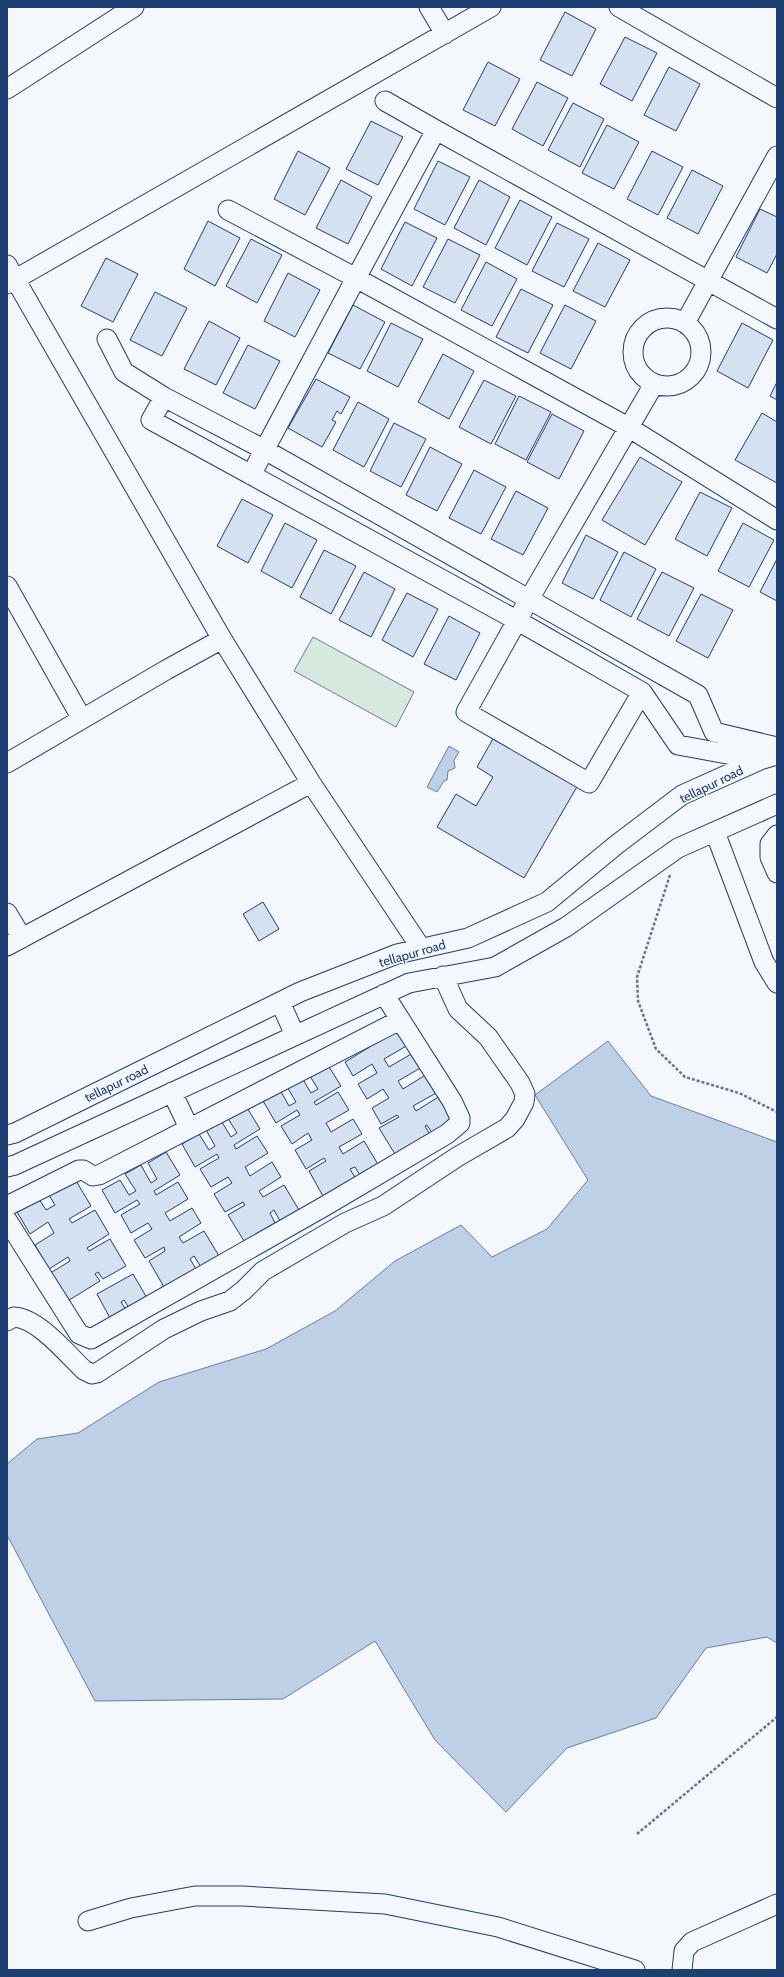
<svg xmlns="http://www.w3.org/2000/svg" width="784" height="1977" font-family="Cabin,sans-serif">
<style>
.green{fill:#d7e8df;stroke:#687fa3}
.water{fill:#bed0e5;stroke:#687fa3}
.building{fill:#d5e0f0;stroke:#1d3f73}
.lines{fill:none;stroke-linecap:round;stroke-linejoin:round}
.minor-casing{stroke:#1d3f73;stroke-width:21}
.path{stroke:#5e769c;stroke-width:2.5;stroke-dasharray:3 2;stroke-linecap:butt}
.minor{stroke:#f4f7fb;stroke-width:19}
.labels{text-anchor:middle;stroke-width:3;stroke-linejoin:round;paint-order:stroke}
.street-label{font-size:13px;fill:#1d3f73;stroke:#f4f7fb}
</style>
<rect width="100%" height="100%" fill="#f4f7fb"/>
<path class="green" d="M 313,637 L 414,692 L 396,727 L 294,671 Z"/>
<path class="water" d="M 449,746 L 459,752 L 454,760 L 455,768 L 448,771 L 447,780 L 444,781 L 437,792 L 427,787 Z
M 608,1041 L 651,1096 L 777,1142 L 777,1643 L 767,1637 L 706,1648 L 656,1718 L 567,1748 L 506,1812 L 435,1740 L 375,1641 L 283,1699 L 95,1701 L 7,1535 L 7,1464 L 37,1439 L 78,1433 L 159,1382 L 266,1349 L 335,1311 L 395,1261 L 461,1225 L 492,1257 L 547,1229 L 588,1180 L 535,1095 Z"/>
<path class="building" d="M 565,12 L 596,29 L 572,76 L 540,60 Z
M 625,37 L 657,53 L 632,101 L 600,84 Z
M 488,62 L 520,79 L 495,126 L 463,110 Z
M 669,67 L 700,84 L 676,131 L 644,115 Z
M 537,82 L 568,98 L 543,146 L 512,129 Z
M 573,103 L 604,119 L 580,167 L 548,150 Z
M 371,121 L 403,137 L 378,185 L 346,169 Z
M 607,125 L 639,142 L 614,189 L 582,173 Z
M 298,151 L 330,168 L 305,215 L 274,199 Z
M 652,151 L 683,167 L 658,215 L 627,199 Z
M 438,161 L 470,177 L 445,225 L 414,209 Z
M 692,170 L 723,186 L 698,234 L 667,218 Z
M 341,180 L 372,197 L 348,244 L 316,228 Z
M 479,180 L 510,197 L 486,245 L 454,228 Z
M 520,200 L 552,217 L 527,265 L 495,248 Z
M 760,209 L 777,217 L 777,254 L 767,273 L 736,257 Z
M 208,221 L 240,238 L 215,286 L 184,269 Z
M 405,222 L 437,238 L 412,286 L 381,269 Z
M 557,223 L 589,239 L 564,287 L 532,271 Z
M 251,239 L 282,255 L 257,303 L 226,286 Z
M 448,239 L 480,255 L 455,303 L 423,287 Z
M 598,243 L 630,260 L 605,307 L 573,291 Z
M 106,258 L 138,274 L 113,322 L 81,306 Z
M 486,262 L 517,279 L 492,326 L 461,310 Z
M 288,273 L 320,290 L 295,337 L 264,321 Z
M 521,289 L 553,305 L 528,353 L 496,337 Z
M 155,292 L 187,308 L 162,356 L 130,340 Z
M 353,305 L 385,322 L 360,369 L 328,353 Z
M 565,305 L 596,321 L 571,369 L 540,353 Z
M 209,321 L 240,338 L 216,385 L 184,369 Z
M 391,323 L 423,339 L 398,387 L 367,371 Z
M 742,323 L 773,340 L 748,388 L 717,371 Z
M 248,345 L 280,361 L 255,409 L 223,393 Z
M 443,354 L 474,371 L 449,419 L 418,402 Z
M 316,379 L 350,397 L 341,414 L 337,411 L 332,420 L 336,422 L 322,447 L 288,428 Z
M 484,380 L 516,396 L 491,444 L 459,427 Z
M 777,382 L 777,400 L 770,396 Z
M 519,396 L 551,412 L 526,460 L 495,444 Z
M 358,402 L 389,419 L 364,467 L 333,450 Z
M 762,413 L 777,422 L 777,483 L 735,460 Z
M 552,414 L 584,431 L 559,479 L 527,462 Z
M 394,423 L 426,439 L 401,487 L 370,471 Z
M 430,447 L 462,464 L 437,511 L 406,495 Z
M 640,457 L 682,482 L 645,545 L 602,520 Z
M 474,470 L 506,487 L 481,534 L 449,518 Z
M 516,491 L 548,508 L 523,555 L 491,539 Z
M 700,492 L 732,508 L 707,556 L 675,539 Z
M 242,499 L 273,515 L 248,563 L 217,546 Z
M 285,523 L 317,540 L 292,588 L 261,571 Z
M 743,523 L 774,540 L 749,587 L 718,571 Z
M 586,535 L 618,552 L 593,599 L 562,583 Z
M 324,550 L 356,566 L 331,614 L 300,597 Z
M 624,552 L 656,569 L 631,617 L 600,600 Z
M 777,559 L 777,601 L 760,592 Z
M 364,572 L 395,589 L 371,637 L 339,620 Z
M 662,572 L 694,588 L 669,636 L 637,619 Z
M 407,593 L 438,609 L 413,657 L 382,640 Z
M 701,594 L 733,610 L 708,658 L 676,641 Z
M 449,616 L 480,633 L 456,680 L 424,664 Z
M 494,737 L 578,785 L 524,878 L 437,827 L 456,794 L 476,806 L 493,777 L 477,767 Z
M 263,902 L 279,929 L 259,941 L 243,914 Z
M 399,1029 L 408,1045 L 384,1059 L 389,1067 L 413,1053 L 422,1067 L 398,1081 L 403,1089 L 427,1074 L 438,1092 L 413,1106 L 416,1111 L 440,1096 L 456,1123 L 434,1136 L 427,1125 L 425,1126 L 432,1138 L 398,1159 L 379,1128 L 399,1117 L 397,1115 L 381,1124 L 372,1108 L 389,1098 L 383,1089 L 367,1099 L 358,1084 L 377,1073 L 372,1064 L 353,1076 L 345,1062 Z
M 326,1062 L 341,1086 L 314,1102 L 316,1105 L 338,1092 L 349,1110 L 326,1123 L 331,1132 L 353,1119 L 362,1134 L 339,1147 L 343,1154 L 364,1141 L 379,1166 L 361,1177 L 355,1167 L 350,1169 L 356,1179 L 324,1198 L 309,1171 L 326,1161 L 324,1158 L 306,1169 L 295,1150 L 312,1140 L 308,1133 L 292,1144 L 281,1126 L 300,1115 L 297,1110 L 276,1123 L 263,1101 L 280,1090 L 289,1106 L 296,1102 L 286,1085 L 301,1076 L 311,1093 L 318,1089 L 308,1073 Z
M 246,1106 L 260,1129 L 234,1145 L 236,1149 L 257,1136 L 268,1153 L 245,1167 L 250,1176 L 272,1162 L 281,1177 L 259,1191 L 263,1197 L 284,1185 L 299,1210 L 280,1221 L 274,1210 L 270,1213 L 275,1223 L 244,1241 L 228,1215 L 245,1205 L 243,1202 L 225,1212 L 214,1194 L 232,1183 L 228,1177 L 211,1187 L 200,1169 L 219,1158 L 217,1154 L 195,1167 L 182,1144 L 199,1134 L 209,1150 L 215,1146 L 205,1128 L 220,1119 L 231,1137 L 237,1133 L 227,1117 Z
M 166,1152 L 180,1175 L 154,1191 L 156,1195 L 178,1182 L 188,1199 L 165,1213 L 170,1221 L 192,1208 L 201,1223 L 179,1237 L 183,1243 L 204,1231 L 219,1256 L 201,1267 L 194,1256 L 190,1259 L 196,1269 L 164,1287 L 149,1261 L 165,1251 L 164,1247 L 145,1258 L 134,1240 L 152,1229 L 148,1223 L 131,1233 L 121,1215 L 140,1204 L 137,1200 L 115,1213 L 102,1190 L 120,1180 L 129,1195 L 136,1191 L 125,1174 L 141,1165 L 151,1183 L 157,1179 L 148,1163 Z
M 75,1179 L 91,1206 L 69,1219 L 72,1223 L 95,1210 L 109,1234 L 87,1248 L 89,1251 L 110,1239 L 126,1266 L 103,1279 L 98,1272 L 95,1274 L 100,1281 L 66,1302 L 49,1274 L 70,1261 L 68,1257 L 49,1269 L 35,1245 L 54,1233 L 48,1222 L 30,1234 L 17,1212 L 39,1199 L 46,1210 L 55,1205 L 49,1195 Z
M 133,1274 L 147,1298 L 129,1308 L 124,1300 L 121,1302 L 126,1310 L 110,1318 L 97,1294 Z"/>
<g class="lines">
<defs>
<path id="minor" d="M 429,7 L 445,34
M 619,7 L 777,98
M 7,89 L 134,7
M 385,101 L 436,130
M 228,210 L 356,278 L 251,475
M 7,265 L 222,639 L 311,783 L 421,948
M 7,284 L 491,7
M633 352a34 34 0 1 1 68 0a34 34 0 1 1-68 0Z
M 777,319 L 436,130 L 356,278 L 628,427 L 777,520
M 685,323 L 777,156
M 107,339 L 124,372 L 164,397 L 265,450 L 698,695 L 714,732 L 777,747
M 164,397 L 151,420 L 518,621 L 642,692 L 678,745 L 760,760
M 7,586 L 82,719
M 642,692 L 589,783 L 466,712 L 528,601 L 654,384
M 7,763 L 166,670 L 222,639
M 715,832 L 764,962 L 777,983
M 777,835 L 770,844 L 770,857 L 777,873
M 7,913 L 22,938
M 7,946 L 311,783
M 280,1002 L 295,1035
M 172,1092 L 189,1128
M 7,1135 L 15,1133 L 300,992 L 397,954 L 468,938 L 547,902 L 616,845 L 682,795 L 760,760 L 777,755
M 7,1167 L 15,1165 L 409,983 L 495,967 L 566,927 L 678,848 L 777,804
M 7,1206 L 79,1170 L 83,1170 L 93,1176 L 99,1175 L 400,1020
M 7,1220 L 79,1334 L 91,1339 L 325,1206 L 447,1134 L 460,1123 L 460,1118 L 452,1101 L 384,994
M 7,1321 L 14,1317 C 38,1318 68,1355 84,1370 L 92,1374 L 97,1373 L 164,1329 L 201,1311 L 230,1301 L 244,1290 L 263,1271 L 345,1223 L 383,1206 L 457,1157 L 507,1128 L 515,1119 L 524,1102 L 525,1094 L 520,1083 L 488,1037 L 458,1009 L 443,976
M 88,1921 L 131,1908 L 195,1896 L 242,1896 L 385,1904 L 498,1927 L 635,1970
M 682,1970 L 684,1951 L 692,1942 L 777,1904"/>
</defs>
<use href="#minor" class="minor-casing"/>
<path class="path" d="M 670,875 L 637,977 L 638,1001 L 656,1049 L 685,1077 L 739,1093 L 777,1112
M 637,1834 L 777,1717"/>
<use href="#minor" class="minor"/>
</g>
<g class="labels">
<g class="street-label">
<text transform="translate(711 784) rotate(-26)" y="5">tellapur road</text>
<text transform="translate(412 953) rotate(-16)" y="5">tellapur road</text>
<text transform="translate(116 1083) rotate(-26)" y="5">tellapur road</text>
</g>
</g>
<rect width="784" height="1977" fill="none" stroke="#1d3f73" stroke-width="16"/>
</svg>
